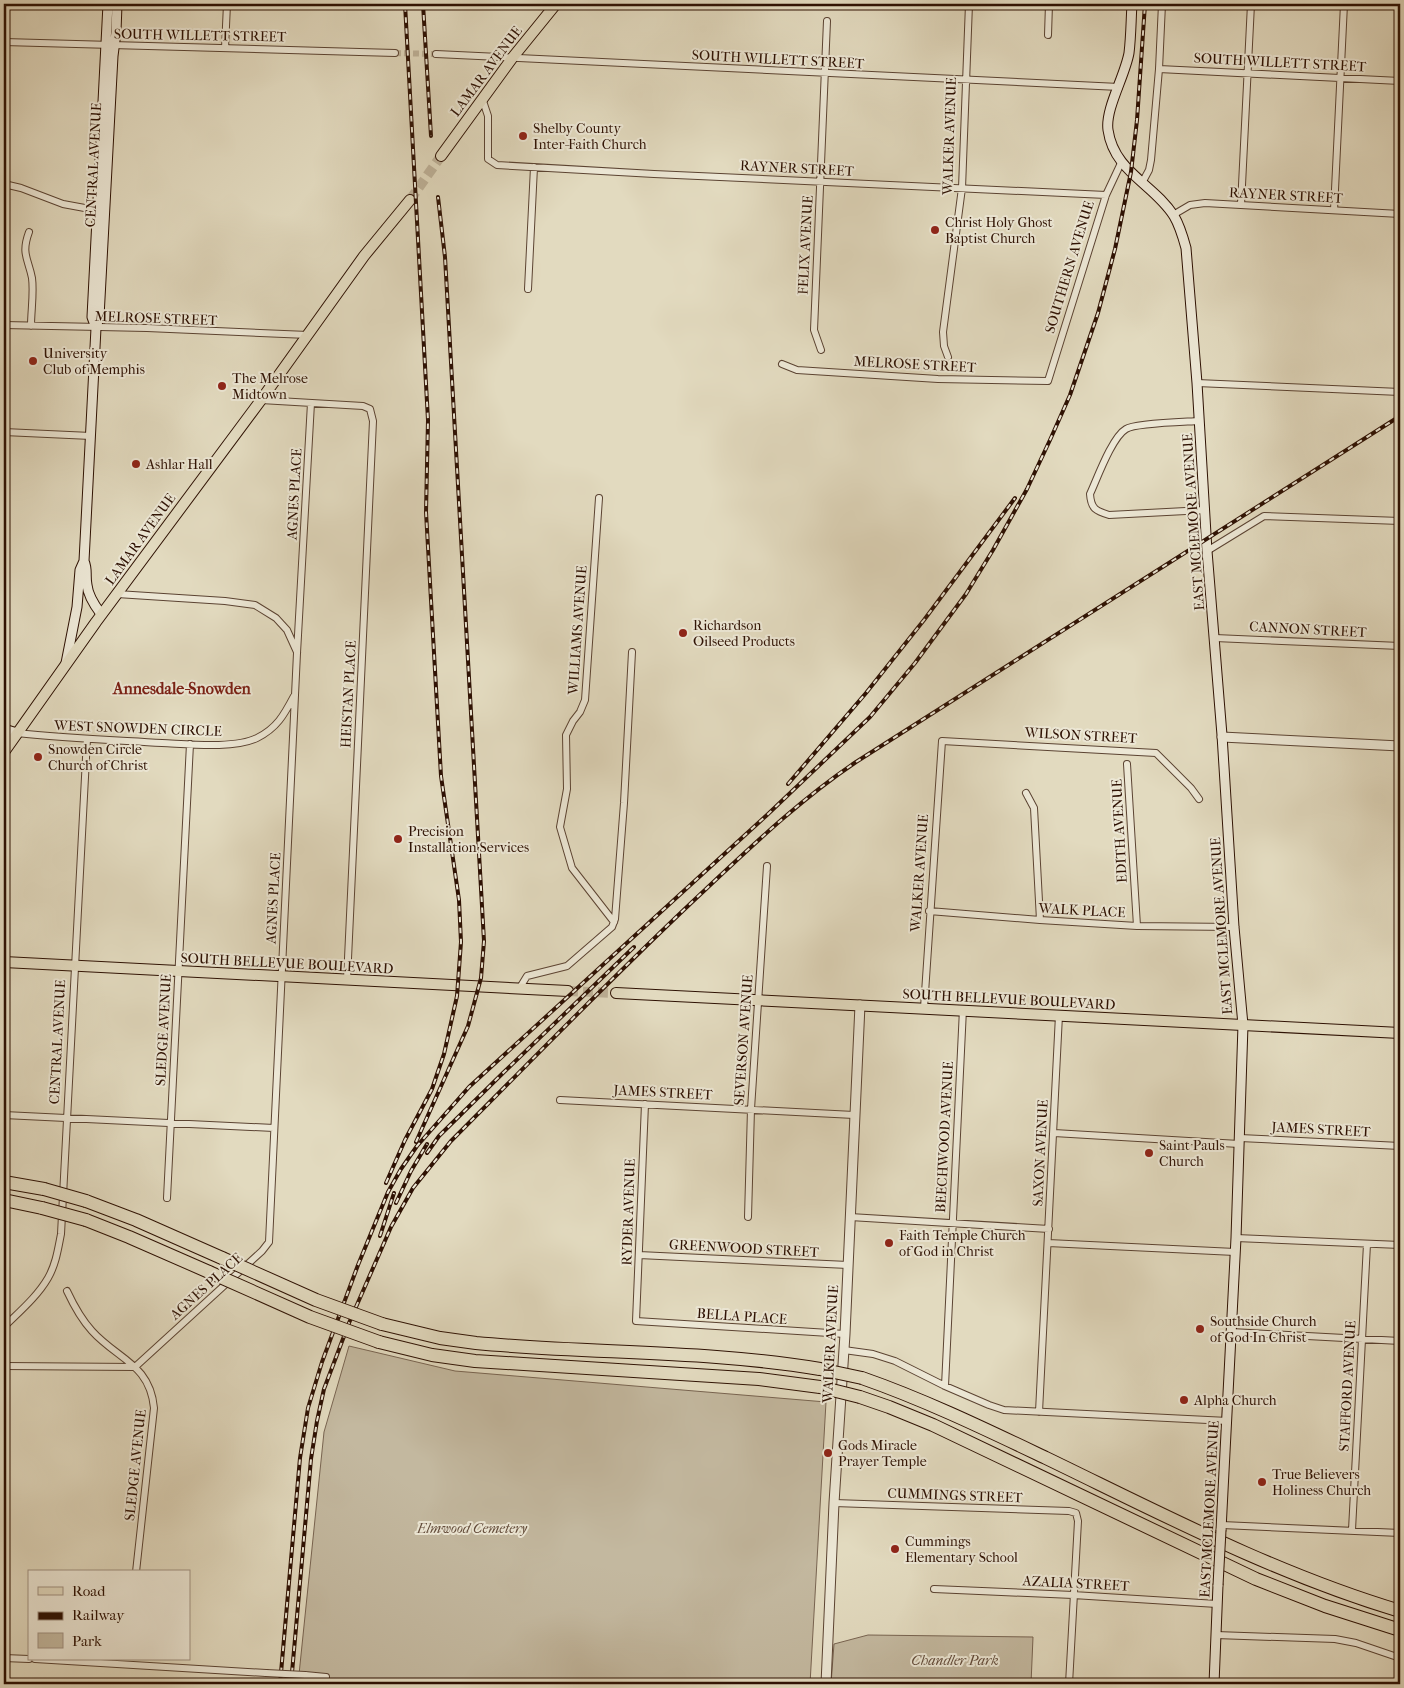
<svg xmlns="http://www.w3.org/2000/svg" width="1404" height="1688" font-family="'IM FELL French Canon',serif">
<style>
.green{fill:#c3b89f;stroke:#786451}
.lines{fill:none;stroke-linecap:round;stroke-linejoin:round}
.minor-tunnel{stroke:#beb299;stroke-width:6;stroke-dasharray:6 3;stroke-linecap:butt}
.primary-tunnel{stroke:#beb299;stroke-width:10;stroke-dasharray:10 5;stroke-linecap:butt}
.minor-casing{stroke:#5b4332;stroke-width:8}
.tertiary-casing{stroke:#5b4332;stroke-width:11}
.secondary-casing{stroke:#2e1103;stroke-width:11}
.primary-casing{stroke:#2e1103;stroke-width:12}
.motorway-casing{stroke:#2e1103;stroke-width:14}
.minor{stroke:#ece7d5;stroke-width:6}
.tertiary{stroke:#ece7d5;stroke-width:9}
.secondary{stroke:#ece7d5;stroke-width:9}
.primary{stroke:#e2dabf;stroke-width:10}
.motorway{stroke:#e2dabf;stroke-width:12}
.rail-casing{stroke:#2e1103;stroke-width:4}
.rail{stroke:#ece7d5;stroke-width:2;stroke-dasharray:5.5;stroke-linecap:butt}
.minor-bridge-casing{stroke:#5b4332;stroke-width:8;stroke-linecap:butt}
.secondary-bridge-casing{stroke:#2e1103;stroke-width:11;stroke-linecap:butt}
.motorway-bridge-casing{stroke:#2e1103;stroke-width:14;stroke-linecap:butt}
.minor-bridge{stroke:#ece7d5;stroke-width:6}
.secondary-bridge{stroke:#ece7d5;stroke-width:9}
.motorway-bridge{stroke:#e2dabf;stroke-width:12}
.poi-dot{fill:#8f2418;stroke:#ece7d5;stroke-width:2}
.labels{text-anchor:middle;stroke-width:4;stroke-linejoin:round;paint-order:stroke}
.street-label{font-size:14px;fill:#2e1103;stroke:#ece7d5}
.poi-label{font-size:14px;fill:#2e1103;stroke:#ece7d5;text-anchor:start}
.park-label{font-size:14px;font-style:italic;fill:#624b3a;stroke:#ece7d5}
.quarter-label{font-size:16px;font-weight:bold;fill:#7a1f14;stroke:#ece7d5}
</style>
<rect width="100%" height="100%" fill="#e2dabf"/>
<filter id="stains"><feTurbulence type="fractalNoise" baseFrequency=".004" numOctaves="4"/><feColorMatrix values="0 0 0 0 .2 0 0 0 0 .09 0 0 0 0 .02 0 0 0 .5 -.17"/></filter>
<radialGradient id="worn" r=".72"><stop offset=".6" stop-color="#630" stop-opacity="0"/><stop offset="1" stop-color="#630" stop-opacity=".3"/></radialGradient>
<path class="green" d="M 349,1346 L 455,1371 L 826,1402 L 810,1684 L 298,1684 L 324,1432 Z
M 868,1635 L 1033,1637 L 1031,1684 L 831,1684 L 834,1644 Z"/>
<g class="lines">
<path class="minor-tunnel" d="M 395,53 L 436,54"/>
<path class="primary-tunnel" d="M 410,200 L 441,156
M 568,991 L 616,993"/>
<defs>
<path id="minor" d="M 1048,35 L 1049,4
M 4,42 L 395,53
M 225,48 L 227,4
M 436,54 L 1119,87
M 1159,69 L 1400,81
M 482,98 L 488,116 L 488,159 L 497,165 L 654,174 L 1106,195
M 1142,183 L 1149,170 L 1151,160 L 1159,69 L 1162,4
M 4,184 L 21,188 L 63,204 L 101,211
M 1241,205 L 1251,4
M 1334,210 L 1344,4
M 1173,215 L 1190,205 L 1205,203 L 1400,214
M 29,232 C 21,254 28,258 32,278 C 34,293 31,311 31,326
M 528,289 L 534,167
M 4,325 L 147,328 L 308,335
M 821,350 L 814,330 L 827,21
M 948,357 L 944,346 L 943,332 L 962,188 L 969,4
M 782,364 L 797,370 L 938,379 L 1048,381 L 1106,195 L 1121,163
M 1197,383 L 1400,392
M 261,400 L 363,406 L 370,409 L 373,421 L 347,980
M 1199,421 C 1184,422 1136,423 1126,429 C 1112,437 1097,479 1090,494 C 1091,509 1096,511 1109,515 L 1205,510
M 4,432 L 91,436
M 599,498 L 585,700 L 580,712 L 573,721 L 566,735 L 567,789 L 560,827 L 572,868 L 614,922
M 1207,551 L 1264,516 L 1400,521
M 117,594 L 225,601 L 255,605 L 276,618 L 287,630 L 297,652
M 1215,638 L 1400,646
M 17,733 C 65,738 113,740 162,743 C 187,744 235,749 257,738 C 277,728 284,715 294,696
M 1127,764 L 1137,926
M 1026,793 L 1034,808 L 1040,920
M 1399,795 L 1400,779
M 929,911 L 1040,920 L 1137,926 L 1234,927
M 519,989 L 527,976 L 567,966 L 612,927 L 615,919 L 624,803 L 632,652
M 924,1008 L 942,741 L 1156,753 L 1191,788 L 1199,799
M 560,1100 L 854,1115
M 645,1104 L 636,1321 L 845,1334
M 4,1115 L 274,1128
M 1054,1133 L 1239,1144
M 1240,1138 L 1400,1146
M 167,1198 L 190,744
M 748,1217 L 751,1109 L 767,866
M 850,1217 L 1049,1229
M 1236,1238 L 1400,1245
M 1048,1243 L 1235,1252
M 639,1255 L 848,1265
M 67,1291 C 74,1306 81,1319 92,1331 C 117,1359 150,1364 154,1408 L 136,1572
M 4,1327 C 19,1312 37,1297 48,1278 C 56,1264 58,1249 61,1234 L 87,739
M 1231,1332 L 1400,1341
M 844,1350 L 873,1354 L 895,1361 L 945,1386 L 989,1405 L 1004,1410 L 1228,1421
M 4,1366 L 135,1367
M 135,1367 L 262,1251 L 269,1242 L 297,653 L 311,403
M 945,1386 L 963,1009
M 1039,1412 L 1059,1015
M 834,1503 L 1069,1511 L 1076,1513 L 1078,1521 L 1069,1684
M 1222,1525 L 1400,1533
M 1352,1530 L 1367,1244
M 934,1589 L 1073,1595 L 1217,1604
M 1216,1635 L 1335,1639 L 1356,1643 L 1400,1658
M 4,1658 L 29,1659
M 35,1659 L 266,1673
M 305,1675 L 326,1677"/>
<path id="tertiary" d="M 1222,737 L 1400,746
M 826,1684 L 834,1503 L 845,1334 L 860,1005"/>
<path id="secondary" d="M 1132,4 C 1131,20 1131,37 1129,53 C 1125,76 1105,109 1108,130 C 1114,172 1154,184 1174,216 C 1180,226 1183,237 1186,248 L 1197,383 L 1207,551 L 1222,735 L 1234,927 L 1243,1025 L 1236,1238 L 1221,1530
M 96,328 L 92,317 L 108,4
M 101,614 C 95,606 88,596 87,585 C 85,576 88,570 84,561 L 96,328 L 99,317 L 113,56 L 116,32 L 117,4
M 66,663 L 77,607 L 80,570 L 84,561
M 4,729 L 17,733
M 1214,1684 L 1218,1585"/>
<path id="primary" d="M 441,156 L 513,57 L 556,4
M 4,752 L 96,622 L 261,400 L 364,256 L 410,200
M 4,962 L 568,991
M 616,993 L 1400,1033"/>
<path id="motorway" d="M 4,1182 L 44,1189
M 4,1200 L 42,1208
M 86,1201 L 136,1220 L 222,1258
M 86,1220 L 129,1237 L 209,1272
M 382,1324 L 440,1338 L 476,1343 C 591,1354 707,1350 820,1369
M 379,1342 L 432,1355 L 475,1361 L 759,1379 L 820,1387
M 862,1378 C 925,1400 985,1429 1046,1458 C 1162,1514 1276,1574 1400,1611
M 860,1397 L 889,1407 L 933,1425 L 1256,1579 L 1325,1606 L 1400,1630"/>
</defs>
<use href="#minor" class="minor-casing"/>
<use href="#tertiary" class="tertiary-casing"/>
<use href="#secondary" class="secondary-casing"/>
<use href="#primary" class="primary-casing"/>
<use href="#motorway" class="motorway-casing"/>
<use href="#minor" class="minor"/>
<use href="#tertiary" class="tertiary"/>
<use href="#secondary" class="secondary"/>
<use href="#primary" class="primary"/>
<use href="#motorway" class="motorway"/>
<defs>
<path id="rail" d="M 423,4 L 431,136
M 788,784 L 866,693 L 924,620 L 1015,498
M 416,1142 L 468,1026 L 481,978 L 484,941 L 445,257 L 438,197
M 427,1153 L 439,1136 L 503,1073 L 634,947
M 386,1183 L 405,1140 L 432,1089 L 444,1054 L 457,996 L 461,942 L 459,900 L 441,776 L 426,512 L 428,420 L 405,4
M 396,1203 L 411,1171 L 427,1144
M 380,1236 L 394,1193
M 280,1684 L 300,1458 L 308,1408 L 322,1362 L 358,1265 L 388,1192 L 401,1169 L 417,1146 L 469,1087 L 767,815 L 870,717 L 915,663 L 966,594 L 993,550 L 1027,489 L 1050,440 L 1070,395 L 1098,313 L 1115,249 L 1131,172 L 1137,120 L 1145,4
M 291,1684 L 311,1459 L 317,1421 L 324,1389 L 349,1323 L 391,1227 L 413,1188 L 451,1141 C 536,1056 619,970 706,889 C 754,844 801,799 856,762 L 1400,416"/>
</defs>
<use href="#rail" class="rail-casing"/>
<use href="#rail" class="rail"/>
<defs>
<path id="minor-bridge" d="M 266,1673 L 305,1675"/>
<path id="secondary-bridge" d="M 1218,1585 L 1221,1530"/>
<path id="motorway-bridge" d="M 44,1189 L 86,1201
M 42,1208 L 86,1220
M 222,1258 L 316,1300 L 382,1324
M 209,1272 L 310,1317 L 379,1342
M 820,1369 L 862,1378
M 820,1387 L 860,1397"/>
</defs>
<use href="#minor-bridge" class="minor-bridge-casing"/>
<use href="#secondary-bridge" class="secondary-bridge-casing"/>
<use href="#motorway-bridge" class="motorway-bridge-casing"/>
<use href="#minor-bridge" class="minor-bridge"/>
<use href="#secondary-bridge" class="secondary-bridge"/>
<use href="#motorway-bridge" class="motorway-bridge"/>
</g>
<g class="poi-dot">
<circle cx="523" cy="136" r="5"/>
<circle cx="935" cy="230" r="5"/>
<circle cx="33" cy="361" r="5"/>
<circle cx="222" cy="386" r="5"/>
<circle cx="136" cy="464" r="5"/>
<circle cx="683" cy="633" r="5"/>
<circle cx="38" cy="757" r="5"/>
<circle cx="398" cy="839" r="5"/>
<circle cx="1149" cy="1153" r="5"/>
<circle cx="889" cy="1243" r="5"/>
<circle cx="1200" cy="1329" r="5"/>
<circle cx="1184" cy="1400" r="5"/>
<circle cx="828" cy="1453" r="5"/>
<circle cx="1262" cy="1482" r="5"/>
<circle cx="895" cy="1549" r="5"/>
</g>
<g class="labels">
<g class="street-label">
<text transform="translate(200 35) rotate(1)" y="5">SOUTH WILLETT STREET</text>
<text transform="translate(778 59) rotate(3)" y="5">SOUTH WILLETT STREET</text>
<text transform="translate(1280 62) rotate(3)" y="5">SOUTH WILLETT STREET</text>
<text transform="translate(486 71) rotate(-53)" y="5">LAMAR AVENUE</text>
<text transform="translate(949 136) rotate(-88)" y="5">WALKER AVENUE</text>
<text transform="translate(93 165) rotate(-87)" y="5">CENTRAL AVENUE</text>
<text transform="translate(797 168) rotate(3)" y="5">RAYNER STREET</text>
<text transform="translate(1286 195) rotate(3)" y="5">RAYNER STREET</text>
<text transform="translate(805 245) rotate(-87)" y="5">FELIX AVENUE</text>
<text transform="translate(1069 267) rotate(-73)" y="5">SOUTHERN AVENUE</text>
<text transform="translate(156 318) rotate(2)" y="5">MELROSE STREET</text>
<text transform="translate(915 364) rotate(3)" y="5">MELROSE STREET</text>
<text transform="translate(294 494) rotate(-87)" y="5">AGNES PLACE</text>
<text transform="translate(1193 522) rotate(-94)" y="5">EAST MCLEMORE AVENUE</text>
<text transform="translate(140 539) rotate(-54)" y="5">LAMAR AVENUE</text>
<text transform="translate(1308 629) rotate(3)" y="5">CANNON STREET</text>
<text transform="translate(577 630) rotate(-86)" y="5">WILLIAMS AVENUE</text>
<text transform="translate(348 694) rotate(-87)" y="5">HEISTAN PLACE</text>
<text transform="translate(138 728) rotate(2)" y="5">WEST SNOWDEN CIRCLE</text>
<text transform="translate(1081 735) rotate(3)" y="5">WILSON STREET</text>
<text transform="translate(1119 831) rotate(-93)" y="5">EDITH AVENUE</text>
<text transform="translate(919 873) rotate(-86)" y="5">WALKER AVENUE</text>
<text transform="translate(273 898) rotate(-87)" y="5">AGNES PLACE</text>
<text transform="translate(1082 910) rotate(3)" y="5">WALK PLACE</text>
<text transform="translate(1221 926) rotate(-94)" y="5">EAST MCLEMORE AVENUE</text>
<text transform="translate(287 963) rotate(3)" y="5">SOUTH BELLEVUE BOULEVARD</text>
<text transform="translate(1009 999) rotate(3)" y="5">SOUTH BELLEVUE BOULEVARD</text>
<text transform="translate(163 1030) rotate(-87)" y="5">SLEDGE AVENUE</text>
<text transform="translate(743 1040) rotate(-86)" y="5">SEVERSON AVENUE</text>
<text transform="translate(57 1042) rotate(-87)" y="5">CENTRAL AVENUE</text>
<text transform="translate(663 1092) rotate(3)" y="5">JAMES STREET</text>
<text transform="translate(1321 1129) rotate(3)" y="5">JAMES STREET</text>
<text transform="translate(944 1137) rotate(-87)" y="5">BEECHWOOD AVENUE</text>
<text transform="translate(1040 1153) rotate(-87)" y="5">SAXON AVENUE</text>
<text transform="translate(628 1212) rotate(-88)" y="5">RYDER AVENUE</text>
<text transform="translate(744 1248) rotate(3)" y="5">GREENWOOD STREET</text>
<text transform="translate(206 1286) rotate(-42)" y="5">AGNES PLACE</text>
<text transform="translate(742 1316) rotate(4)" y="5">BELLA PLACE</text>
<text transform="translate(830 1344) rotate(-87)" y="5">WALKER AVENUE</text>
<text transform="translate(1347 1386) rotate(-87)" y="5">STAFFORD AVENUE</text>
<text transform="translate(135 1465) rotate(-84)" y="5">SLEDGE AVENUE</text>
<text transform="translate(955 1495) rotate(2)" y="5">CUMMINGS STREET</text>
<text transform="translate(1209 1509) rotate(-87)" y="5">EAST MCLEMORE AVENUE</text>
<text transform="translate(1076 1583) rotate(3)" y="5">AZALIA STREET</text>
</g>
<g class="poi-label">
<text x="533" y="133">Shelby County<tspan x="533" dy="16">Inter-Faith Church</tspan></text>
<text x="945" y="227">Christ Holy Ghost<tspan x="945" dy="16">Baptist Church</tspan></text>
<text x="43" y="358">University<tspan x="43" dy="16">Club of Memphis</tspan></text>
<text x="232" y="383">The Melrose<tspan x="232" dy="16">Midtown</tspan></text>
<text x="146" y="469">Ashlar Hall</text>
<text x="693" y="630">Richardson<tspan x="693" dy="16">Oilseed Products</tspan></text>
<text x="48" y="754">Snowden Circle<tspan x="48" dy="16">Church of Christ</tspan></text>
<text x="408" y="836">Precision<tspan x="408" dy="16">Installation Services</tspan></text>
<text x="1159" y="1150">Saint Pauls<tspan x="1159" dy="16">Church</tspan></text>
<text x="899" y="1240">Faith Temple Church<tspan x="899" dy="16">of God in Christ</tspan></text>
<text x="1210" y="1326">Southside Church<tspan x="1210" dy="16">of God In Christ</tspan></text>
<text x="1194" y="1405">Alpha Church</text>
<text x="838" y="1450">Gods Miracle<tspan x="838" dy="16">Prayer Temple</tspan></text>
<text x="1272" y="1479">True Believers<tspan x="1272" dy="16">Holiness Church</tspan></text>
<text x="905" y="1546">Cummings<tspan x="905" dy="16">Elementary School</tspan></text>
</g>
<g class="park-label">
<text x="472" y="1533">Elmwood Cemetery</text>
<text x="955" y="1665">Chandler Park</text>
</g>
<g class="quarter-label">
<text x="182" y="694">Annesdale-Snowden</text>
</g>
</g>
<rect width="1404" height="1688" fill="none" stroke="#e2dabf" stroke-width="20"/>
<rect x="5" y="5" width="1394" height="1678" fill="none" stroke="#2e1103" stroke-width="2.5"/>
<rect x="10" y="10" width="1384" height="1668" fill="none" stroke="#2e1103"/>
<rect x="28" y="1570" width="162" height="90" fill="#ece7d5" stroke="#a09181"/>
<rect x="38" y="1587" width="25" height="8" fill="#e2dabf" stroke="#a09181"/>
<text x="72" y="1596" font-size="15" fill="#2e1103">Road</text>
<rect x="38" y="1612" width="25" height="8" fill="#2e1103" stroke="#a09181"/>
<text x="72" y="1620" font-size="15" fill="#2e1103">Railway</text>
<rect x="38" y="1633" width="25" height="15" fill="#c3b89f" stroke="#a09181"/>
<text x="72" y="1646" font-size="15" fill="#2e1103">Park</text>
<rect width="100%" height="100%" filter="url(#stains)"/>
<rect width="100%" height="100%" fill="url(#worn)"/>
</svg>
